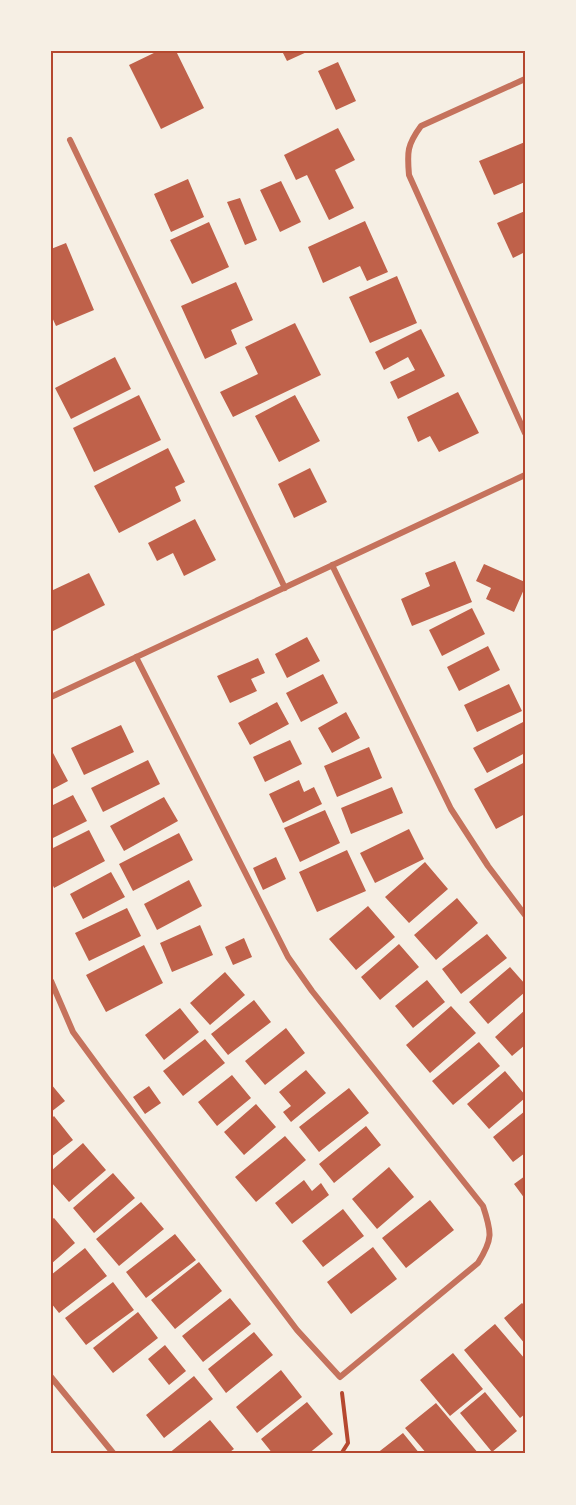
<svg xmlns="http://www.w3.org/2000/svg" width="576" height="1505" font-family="Karla,sans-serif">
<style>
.building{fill:#bf614a}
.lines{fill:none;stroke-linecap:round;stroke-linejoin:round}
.path{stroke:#b5482f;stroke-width:4}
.minor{stroke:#c5725c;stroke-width:6}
.neatline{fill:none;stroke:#b5482f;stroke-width:2}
</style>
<rect width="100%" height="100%" fill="#f6efe4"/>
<path class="building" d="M 158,51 L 176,51 L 204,108 L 161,129 L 129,65 Z
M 282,51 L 309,51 L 287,61 Z
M 338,62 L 356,101 L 336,110 L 318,71 Z
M 338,128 L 355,160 L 335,170 L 354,208 L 329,220 L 307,175 L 296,180 L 284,155 Z
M 525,142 L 525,182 L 494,195 L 479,161 Z
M 188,179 L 204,217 L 171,232 L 154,194 Z
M 281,181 L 301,222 L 280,232 L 260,190 Z
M 240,198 L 257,240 L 245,245 L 227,202 Z
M 525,211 L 525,252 L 513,258 L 497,223 Z
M 365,221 L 388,272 L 367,281 L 360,266 L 323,283 L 308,247 Z
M 209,222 L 229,267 L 192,284 L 170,240 Z
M 66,243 L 94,310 L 56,326 L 51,315 L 51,249 Z
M 397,276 L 417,323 L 370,343 L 349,297 Z
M 236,282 L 253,320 L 231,330 L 237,344 L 205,359 L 181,306 Z
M 295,323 L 321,375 L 233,417 L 220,392 L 258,374 L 245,347 Z
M 421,329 L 445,376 L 398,399 L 390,382 L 415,370 L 408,357 L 384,370 L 375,352 Z
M 115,357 L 131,389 L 71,419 L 55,388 Z
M 458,392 L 479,433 L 439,452 L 430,436 L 418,442 L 407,417 Z
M 139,395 L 161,440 L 94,472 L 73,428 Z
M 295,395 L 320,441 L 279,462 L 255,416 Z
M 168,448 L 185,482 L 175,487 L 181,501 L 119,533 L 94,486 Z
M 310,468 L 327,502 L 294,518 L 278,484 Z
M 195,519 L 216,560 L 184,576 L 173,553 L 157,561 L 148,543 Z
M 455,561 L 472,602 L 412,626 L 401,599 L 430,586 L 425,573 Z
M 484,564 L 525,582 L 525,587 L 514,612 L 486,599 L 491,588 L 476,581 Z
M 89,573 L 105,605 L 51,632 L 51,591 Z
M 472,608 L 485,634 L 442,656 L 429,630 Z
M 307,637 L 320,661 L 287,678 L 275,654 Z
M 488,646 L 500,670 L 459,691 L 447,667 Z
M 258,658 L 265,673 L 251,679 L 257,691 L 230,703 L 217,676 Z
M 323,674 L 338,703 L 301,722 L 286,693 Z
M 509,684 L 522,711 L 477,732 L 464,705 Z
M 277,702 L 289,724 L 250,745 L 238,723 Z
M 346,712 L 360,738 L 332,753 L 318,728 Z
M 525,721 L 525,753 L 487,773 L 473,748 Z
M 121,725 L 134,752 L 84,775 L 71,748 Z
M 290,740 L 302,764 L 265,782 L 253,757 Z
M 369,747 L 382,778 L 337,797 L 324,766 Z
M 53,753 L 68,781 L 51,790 L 51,754 Z
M 148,760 L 160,784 L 103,812 L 91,788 Z
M 525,762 L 525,814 L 496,829 L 474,789 Z
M 299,780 L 304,792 L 314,787 L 322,804 L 283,823 L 269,794 Z
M 392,787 L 403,813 L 351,834 L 341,808 Z
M 73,795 L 87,821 L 51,839 L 51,806 Z
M 164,797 L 178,821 L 124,851 L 110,826 Z
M 325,810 L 340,843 L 300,862 L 284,828 Z
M 409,829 L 424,859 L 375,883 L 360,853 Z
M 89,830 L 105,861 L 54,888 L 51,881 L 51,849 Z
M 179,833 L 193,860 L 133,891 L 119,864 Z
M 347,850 L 366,891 L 317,912 L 299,872 Z
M 276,857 L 286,879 L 263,890 L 253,868 Z
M 425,862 L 448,889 L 409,923 L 385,897 Z
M 111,872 L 125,897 L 83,919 L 70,894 Z
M 189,880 L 202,906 L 157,930 L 144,904 Z
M 457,898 L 478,923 L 436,960 L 414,935 Z
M 368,906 L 395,937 L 356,970 L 329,939 Z
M 127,908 L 141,936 L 89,961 L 75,933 Z
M 200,925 L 213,955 L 172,972 L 160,943 Z
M 487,934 L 507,958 L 461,994 L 442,969 Z
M 244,938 L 252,957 L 233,965 L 225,947 Z
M 399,944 L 419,967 L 380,1000 L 361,977 Z
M 144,945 L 163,983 L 106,1012 L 86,975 Z
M 510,967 L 525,984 L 525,992 L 488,1024 L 469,1002 Z
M 225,972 L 245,995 L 210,1025 L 190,1003 Z
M 427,980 L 445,1002 L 413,1028 L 395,1006 Z
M 254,1000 L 271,1022 L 228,1055 L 211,1034 Z
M 451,1006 L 476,1033 L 430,1073 L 406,1045 Z
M 180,1008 L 199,1032 L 164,1060 L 145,1035 Z
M 525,1010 L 525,1045 L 512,1056 L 495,1037 Z
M 286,1028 L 305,1053 L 265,1085 L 245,1061 Z
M 205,1039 L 225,1063 L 183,1096 L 163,1071 Z
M 479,1042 L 500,1066 L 453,1105 L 432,1081 Z
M 306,1070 L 326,1093 L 291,1122 L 283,1112 L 291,1106 L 279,1092 Z
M 505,1071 L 525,1095 L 525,1098 L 489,1129 L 467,1104 Z
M 232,1075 L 251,1098 L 217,1126 L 198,1102 Z
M 51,1084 L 65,1101 L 51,1112 Z
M 149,1086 L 161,1103 L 145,1114 L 133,1097 Z
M 349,1088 L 369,1113 L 319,1152 L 299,1127 Z
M 256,1104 L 276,1127 L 244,1155 L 224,1132 Z
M 525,1111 L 525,1153 L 513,1162 L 493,1137 Z
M 54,1116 L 73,1140 L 51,1157 L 51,1119 Z
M 366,1126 L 381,1145 L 334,1183 L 319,1164 Z
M 285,1136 L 306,1160 L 256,1202 L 235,1177 Z
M 83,1143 L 106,1170 L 69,1202 L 51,1182 L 51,1171 Z
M 389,1167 L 414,1197 L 377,1229 L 352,1199 Z
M 113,1173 L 135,1198 L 94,1233 L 73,1208 Z
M 525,1176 L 525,1199 L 514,1184 Z
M 304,1180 L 312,1191 L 321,1183 L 329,1195 L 292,1224 L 275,1203 Z
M 430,1200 L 454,1230 L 406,1268 L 382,1238 Z
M 141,1202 L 164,1229 L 119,1266 L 96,1239 Z
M 343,1209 L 364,1236 L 323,1267 L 302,1241 Z
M 54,1218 L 75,1243 L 51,1264 L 51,1220 Z
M 175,1234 L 196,1260 L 146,1298 L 126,1272 Z
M 373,1247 L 397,1279 L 351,1314 L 327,1282 Z
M 85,1248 L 107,1276 L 59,1313 L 51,1303 L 51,1275 Z
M 199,1262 L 222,1291 L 175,1329 L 151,1300 Z
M 113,1282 L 134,1310 L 86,1345 L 65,1318 Z
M 230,1298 L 251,1324 L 203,1362 L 182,1336 Z
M 522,1303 L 525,1306 L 525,1344 L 504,1318 Z
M 138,1312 L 158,1338 L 113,1373 L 93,1348 Z
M 495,1324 L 525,1359 L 525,1414 L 520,1418 L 464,1350 Z
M 254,1332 L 273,1355 L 226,1393 L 208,1369 Z
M 165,1345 L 186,1371 L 169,1385 L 148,1359 Z
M 453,1353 L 483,1389 L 450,1416 L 420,1380 Z
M 281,1370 L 302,1397 L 257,1433 L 236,1407 Z
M 194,1376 L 213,1399 L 164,1438 L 146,1415 Z
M 485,1392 L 517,1431 L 492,1452 L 460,1413 Z
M 307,1402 L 333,1434 L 308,1454 L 273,1454 L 261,1439 Z
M 436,1403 L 479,1454 L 427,1454 L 405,1428 Z
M 210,1420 L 234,1449 L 227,1454 L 168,1454 Z
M 403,1433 L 420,1454 L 376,1454 Z"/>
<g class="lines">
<path class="path" d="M 341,1454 L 348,1443 L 342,1393"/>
<path class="minor" d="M 525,79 L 421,126 C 407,145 407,152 409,175 L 525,433
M 70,140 L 285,588
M 332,565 L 451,809 L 488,866 L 525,915
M 51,697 L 525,475
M 51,981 L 73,1032 L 106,1077 L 297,1330 L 340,1377 L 478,1263 C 493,1239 492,1233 483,1206 L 312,991 L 288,957 L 136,657
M 51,1377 L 114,1454"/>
</g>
<rect width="576" height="1505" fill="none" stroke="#f6efe4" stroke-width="105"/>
<rect x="52" y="52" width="472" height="1400" class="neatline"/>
</svg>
